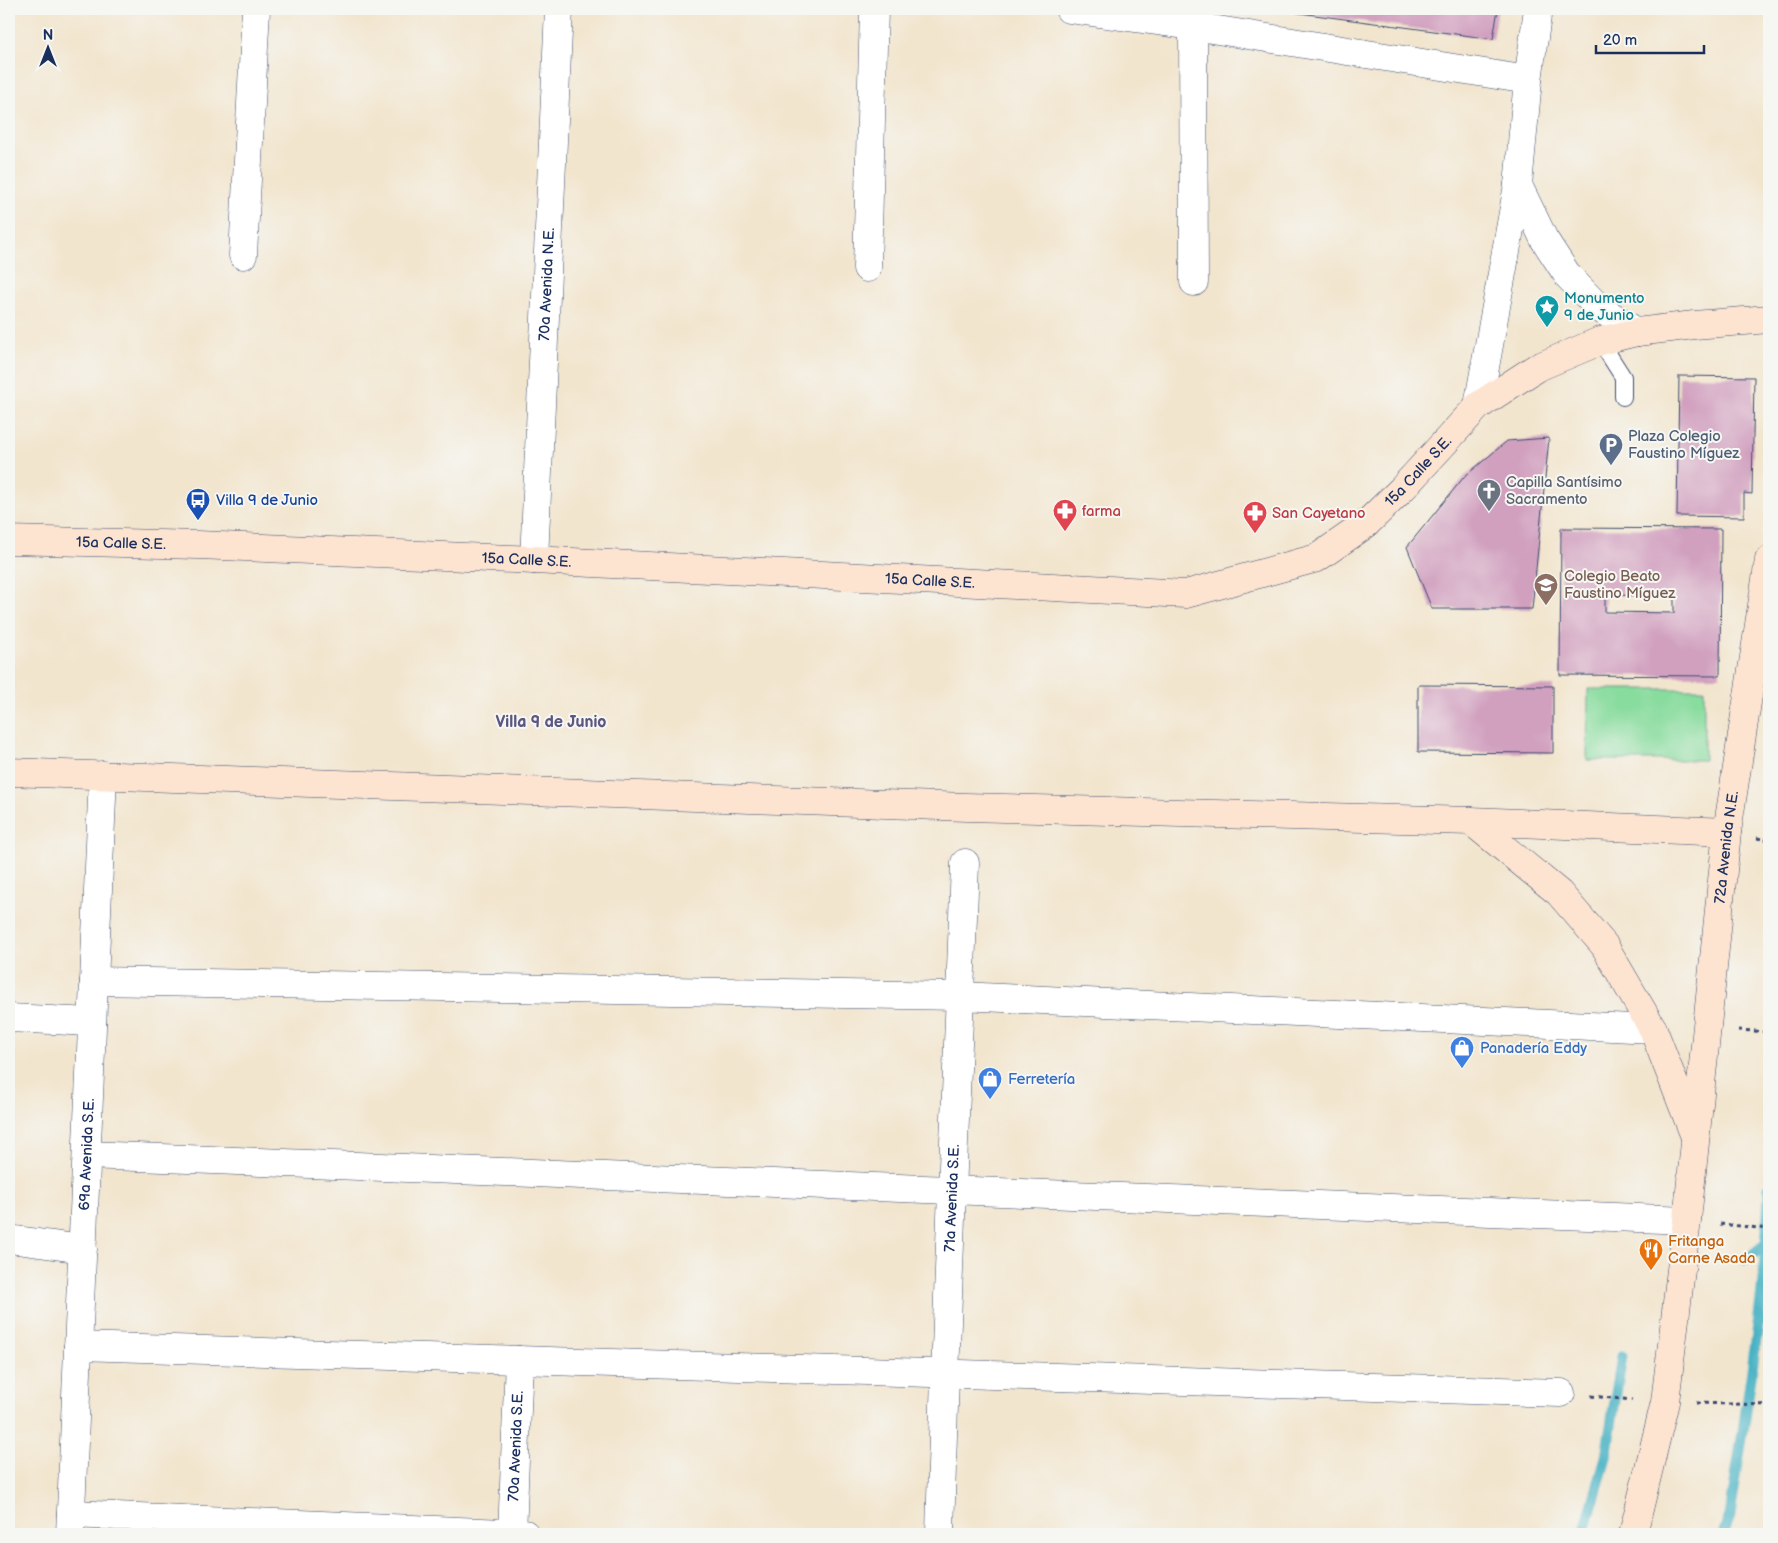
<svg xmlns="http://www.w3.org/2000/svg" width="1778" height="1543" font-family="'Balsamiq Sans',sans-serif">
<style>
.green{fill:#88dc9e;stroke:#52867e}
.lines{fill:none;stroke-linecap:round;stroke-linejoin:round}
.stream{stroke:#45b1c3;stroke-width:11}
.building{fill:#d1a0bf;fill-rule:evenodd}
.lane-casing{stroke:#3b4a6f;stroke-width:18}
.street-casing{stroke:#3b4a6f;stroke-width:29}
.secondary-casing{stroke:#3b4a6f;stroke-width:29}
.path{stroke:#3b4a6f;stroke-width:3;stroke-dasharray:4 4;stroke-linecap:butt}
.lane{stroke:#fff;stroke-width:16}
.street{stroke:#fff;stroke-width:28}
.secondary{stroke:#fde4d1;stroke-width:28}
.labels{text-anchor:middle;stroke-width:4;stroke-linejoin:round;paint-order:stroke}
.street-label{font-size:15px;fill:#1b2f5e;stroke:#f6f6f2}
.culture-label{font-size:15px;fill:#0d838f;stroke:#f6f6f2;text-anchor:start}
.service-label{font-size:15px;fill:#4e5e75;stroke:#f6f6f2;text-anchor:start}
.worship-label{font-size:15px;fill:#5b616d;stroke:#f6f6f2;text-anchor:start}
.transit-label{font-size:15px;fill:#164399;stroke:#f6f6f2;text-anchor:start}
.health-label{font-size:15px;fill:#be3a42;stroke:#f6f6f2;text-anchor:start}
.education-label{font-size:15px;fill:#785e54;stroke:#f6f6f2;text-anchor:start}
.shop-label{font-size:15px;fill:#366cbe;stroke:#f6f6f2;text-anchor:start}
.food-label{font-size:15px;fill:#c56008;stroke:#f6f6f2;text-anchor:start}
.neighbourhood-label{font-size:16px;font-weight:bold;fill:#5b5780;stroke:#f6f6f2}
</style>
<rect width="100%" height="100%" fill="#f6f6f2"/>
<filter id="ink" filterUnits="userSpaceOnUse"><feTurbulence type="fractalNoise" baseFrequency=".02" numOctaves="2"/><feDisplacementMap in="SourceGraphic" scale="10" xChannelSelector="R" yChannelSelector="G"/><feConvolveMatrix kernelMatrix="1 2 1 2 8 2 1 2 1" color-interpolation-filters="sRGB"/></filter>
<filter id="wash" filterUnits="userSpaceOnUse"><feTurbulence type="fractalNoise" baseFrequency=".0096" numOctaves="4" result="noise"/><feDisplacementMap in="SourceGraphic" scale="20" xChannelSelector="R" yChannelSelector="G"/><feGaussianBlur stdDeviation="1.12" result="paint"/><feColorMatrix in="noise" values="0 0 0 0 0 0 0 0 0 0 0 0 0 0 0 0 0 1.4 0 .05"/><feComposite in="paint" operator="in"/></filter>
<g filter="url(#wash)">
<rect width="100%" height="100%" fill="#f2e5ce"/>
<path class="green" d="M 1588,689 L 1704,689 L 1704,760 L 1587,760 Z"/>
<g class="lines">
<path class="stream" d="M 1746,1260 L 1768,1242
M 1584,1534 L 1606,1457 L 1622,1356
M 1723,1534 L 1730,1516 C 1746,1408 1766,1298 1769,1188"/>
</g>
<g id="blocks">
<path class="building" d="M 1270,9 L 1498,9 L 1493,39 Z
M 1679,376 L 1754,377 L 1752,494 L 1744,493 L 1744,517 L 1677,516 Z
M 1549,438 L 1532,609 L 1432,609 L 1407,547 L 1464,477 L 1507,441 Z
M 1561,528 L 1721,529 L 1720,676 L 1560,675 ZM 1605,595 L 1674,596 L 1674,613 L 1605,612 Z
M 1418,685 L 1553,686 L 1553,753 L 1418,752 Z"/>
</g>
</g>
<g filter="url(#ink)">
<use href="#blocks" fill-opacity="0" stroke="#3b4a6f" stroke-width="1"/>
<g class="lines">
<defs>
<path id="lane" d="M 1600,341 L 1623,377 L 1623,397"/>
<g id="street">
<path d="M 1069,9 L 1193,26 L 1528,80 L 1518,185 L 1478,406"/>
<path d="M 1193,26 L 1194,282"/>
<path d="M 1528,80 L 1538,9"/>
<path d="M 1518,185 L 1544,239 L 1568,276 L 1599,308 L 1637,332"/>
<path d="M 243,255 L 256,9"/>
<path d="M 867,268 L 874,9"/>
<path id="s1" d="M 534,560 L 559,9"/>
<path d="M 94,981 L 960,996 L 1653,1029"/>
<path d="M 9,1018 L 92,1022"/>
<path d="M 87,1155 L 1687,1220"/>
<path d="M 9,1239 L 83,1249"/>
<path d="M 78,1346 L 1561,1393"/>
<path d="M 71,1514 L 525,1534"/>
<path id="s2" d="M 70,1534 L 103,775"/>
<path id="s3" d="M 512,1534 L 519,1360"/>
<path id="s4" d="M 940,1534 C 946,1310 957,1086 965,863"/>
</g>
<g id="secondary">
<path id="s5" d="M 9,540 L 198,545 L 534,560 L 1186,594 L 1317,558 L 1366,524 L 1401,490 L 1478,406 L 1536,368 L 1600,341 L 1637,332 L 1694,325 L 1769,319"/>
<path d="M 9,772 L 966,807 L 1471,821 L 1559,893 L 1604,945 L 1653,1029 L 1695,1137"/>
<path d="M 1471,821 L 1727,832"/>
<path id="s6" d="M 1633,1534 L 1665,1402 L 1687,1220 L 1727,832 L 1769,560"/>
</g>
</defs>
<use href="#lane" class="lane-casing"/>
<use href="#street" class="street-casing"/>
<use href="#secondary" class="secondary-casing"/>
<path class="path" d="M 1757,838 L 1769,840
M 1738,1030 L 1769,1032
M 1720,1224 L 1769,1229
M 1591,1396 L 1632,1400
M 1696,1403 L 1769,1405"/>
<use href="#lane" class="lane"/>
<use href="#street" class="street"/>
<use href="#secondary" class="secondary"/>
</g>
</g>
<defs>
<symbol id="sight-pin" viewBox="-11 -11 22 30"><path d="M0 17L-7.5 6A9.5 9.5 0 1 1 7.5 6Z" fill="#0f9aa8" stroke="#f6f6f2"/><path d="M0-6L1.8-2.2L6-1.7L2.9 1.2L3.7 5.4L0 3.3L-3.7 5.4L-2.9 1.2L-6-1.7L-1.8-2.2Z" fill="#fff"/></symbol>
<symbol id="parking-pin" viewBox="-11 -11 22 30"><path d="M0 17L-7.5 6A9.5 9.5 0 1 1 7.5 6Z" fill="#5c6f8a" stroke="#f6f6f2"/><path d="M-3.5-5.5H1a3.5 3.5 0 0 1 0 7H-1V5.5H-3.5ZM-1-3.4V-.6H.8a1.4 1.4 0 0 0 0-2.8Z" fill="#fff"/></symbol>
<symbol id="church-pin" viewBox="-11 -11 22 30"><path d="M0 17L-7.5 6A9.5 9.5 0 1 1 7.5 6Z" fill="#6b7280" stroke="#f6f6f2"/><path d="M-1.2-6h2.4v3.5h3.3v2.4h-3.3V6h-2.4V-.1h-3.3v-2.4h3.3Z" fill="#fff"/></symbol>
<symbol id="bus-pin" viewBox="-11 -11 22 30"><path d="M0 17L-7.5 6A9.5 9.5 0 1 1 7.5 6Z" fill="#1a4fb4" stroke="#f6f6f2"/><path d="M-5-6H5V4H4V6H2V4H-2V6H-4V4H-5ZM-3.5-4V0h7V-4ZM-3.5 1.2v1.5H-2V1.2ZM2 1.2v1.5H3.5V1.2Z" fill="#fff"/></symbol>
<symbol id="pharmacy-pin" viewBox="-11 -11 22 30"><path d="M0 17L-7.5 6A9.5 9.5 0 1 1 7.5 6Z" fill="#e0444e" stroke="#f6f6f2"/><path d="M-2-6h4v4h4v4h-4v4h-4v-4h-4v-4h4Z" fill="#fff"/></symbol>
<symbol id="school-pin" viewBox="-11 -11 22 30"><path d="M0 17L-7.5 6A9.5 9.5 0 1 1 7.5 6Z" fill="#8d6e63" stroke="#f6f6f2"/><path d="M0-5L7-2L0 1L-7-2ZM-4 1L0 2.5L4 1V4Q0 6-4 4Z" fill="#fff"/></symbol>
<symbol id="shop-pin" viewBox="-11 -11 22 30"><path d="M0 17L-7.5 6A9.5 9.5 0 1 1 7.5 6Z" fill="#3f7fe0" stroke="#f6f6f2"/><path d="M-5-2.5h2.3a2.7 3.5 0 0 1 5.4 0H5L5.5 6h-11ZM-1.5-2.5h3a1.5 2.3 0 0 0-3 0Z" fill="#fff"/></symbol>
<symbol id="restaurant-pin" viewBox="-11 -11 22 30"><path d="M0 17L-7.5 6A9.5 9.5 0 1 1 7.5 6Z" fill="#e8710a" stroke="#f6f6f2"/><path d="M-5-6h1v4h1v-4h1v4h1v-4h1v5L-1.5 .5V6h-2V.5L-5-1ZM5-6V6H3V1.5H1.5Q1.5-4 5-6Z" fill="#fff"/></symbol>
</defs>
<g fill-rule="evenodd">
<use href="#sight-pin" x="1533" y="293" width="28" height="38"/>
<use href="#parking-pin" x="1597" y="431" width="28" height="38"/>
<use href="#church-pin" x="1475" y="477" width="28" height="38"/>
<use href="#bus-pin" x="184" y="486" width="28" height="38"/>
<use href="#pharmacy-pin" x="1051" y="497" width="28" height="38"/>
<use href="#pharmacy-pin" x="1241" y="499" width="28" height="38"/>
<use href="#school-pin" x="1532" y="571" width="28" height="38"/>
<use href="#shop-pin" x="1448" y="1034" width="28" height="38"/>
<use href="#shop-pin" x="976" y="1065" width="28" height="38"/>
<use href="#restaurant-pin" x="1637" y="1236" width="28" height="38"/>
</g>
<g class="labels">
<g class="street-label">
<text dy="5" stroke="none"><textPath href="#s1" startOffset="276">70a Avenida N.E.</textPath></text>
<text dy="5" stroke="none"><textPath href="#s5" startOffset="1448">15a Calle S.E.</textPath></text>
<text dy="5" stroke="none"><textPath href="#s5" startOffset="112">15a Calle S.E.</textPath></text>
<text dy="5" stroke="none"><textPath href="#s5" startOffset="518">15a Calle S.E.</textPath></text>
<text dy="5" stroke="none"><textPath href="#s5" startOffset="922">15a Calle S.E.</textPath></text>
<text dy="5" stroke="none"><textPath href="#s6" startOffset="694">72a Avenida N.E.</textPath></text>
<text dy="5" stroke="none"><textPath href="#s2" startOffset="380">69a Avenida S.E.</textPath></text>
<text dy="5" stroke="none"><textPath href="#s4" startOffset="336">71a Avenida S.E.</textPath></text>
<text dy="5" stroke="none"><textPath href="#s3" startOffset="88">70a Avenida S.E.</textPath></text>
</g>
<g class="culture-label">
<text x="1564" y="303">Monumento<tspan x="1564" dy="17">9 de Junio</tspan></text>
</g>
<g class="service-label">
<text x="1628" y="441">Plaza Colegio<tspan x="1628" dy="17">Faustino Míguez</tspan></text>
</g>
<g class="worship-label">
<text x="1506" y="487">Capilla Santísimo<tspan x="1506" dy="17">Sacramento</tspan></text>
</g>
<g class="transit-label">
<text x="216" y="505">Villa 9 de Junio</text>
</g>
<g class="health-label">
<text x="1082" y="516">farma</text>
<text x="1272" y="518">San Cayetano</text>
</g>
<g class="education-label">
<text x="1564" y="581">Colegio Beato<tspan x="1564" dy="17">Faustino Míguez</tspan></text>
</g>
<g class="shop-label">
<text x="1480" y="1053">Panadería Eddy</text>
<text x="1008" y="1084">Ferretería</text>
</g>
<g class="food-label">
<text x="1668" y="1246">Fritanga<tspan x="1668" dy="17">Carne Asada</tspan></text>
</g>
<g class="neighbourhood-label">
<text x="551" y="727">Villa 9 de Junio</text>
</g>
</g>
<rect width="1778" height="1543" fill="none" stroke="#f6f6f2" stroke-width="30"/>
<g transform="translate(48 48)" stroke="#f6f6f2" stroke-width="4" paint-order="stroke">
<path d="M0-4L9 19L0 12L-9 19Z" fill="#1b2f5e"/>
<text y="-8" font-size="14" font-weight="bold" text-anchor="middle" fill="#1b2f5e">N</text>
</g>
<path d="M1596 45v8h108v-8" fill="none" stroke="#1b2f5e" stroke-width="2.5"/>
<text x="1603" y="45" font-size="15" fill="#1b2f5e" stroke="#f6f6f2" stroke-width="4" paint-order="stroke">20 m</text>
</svg>
